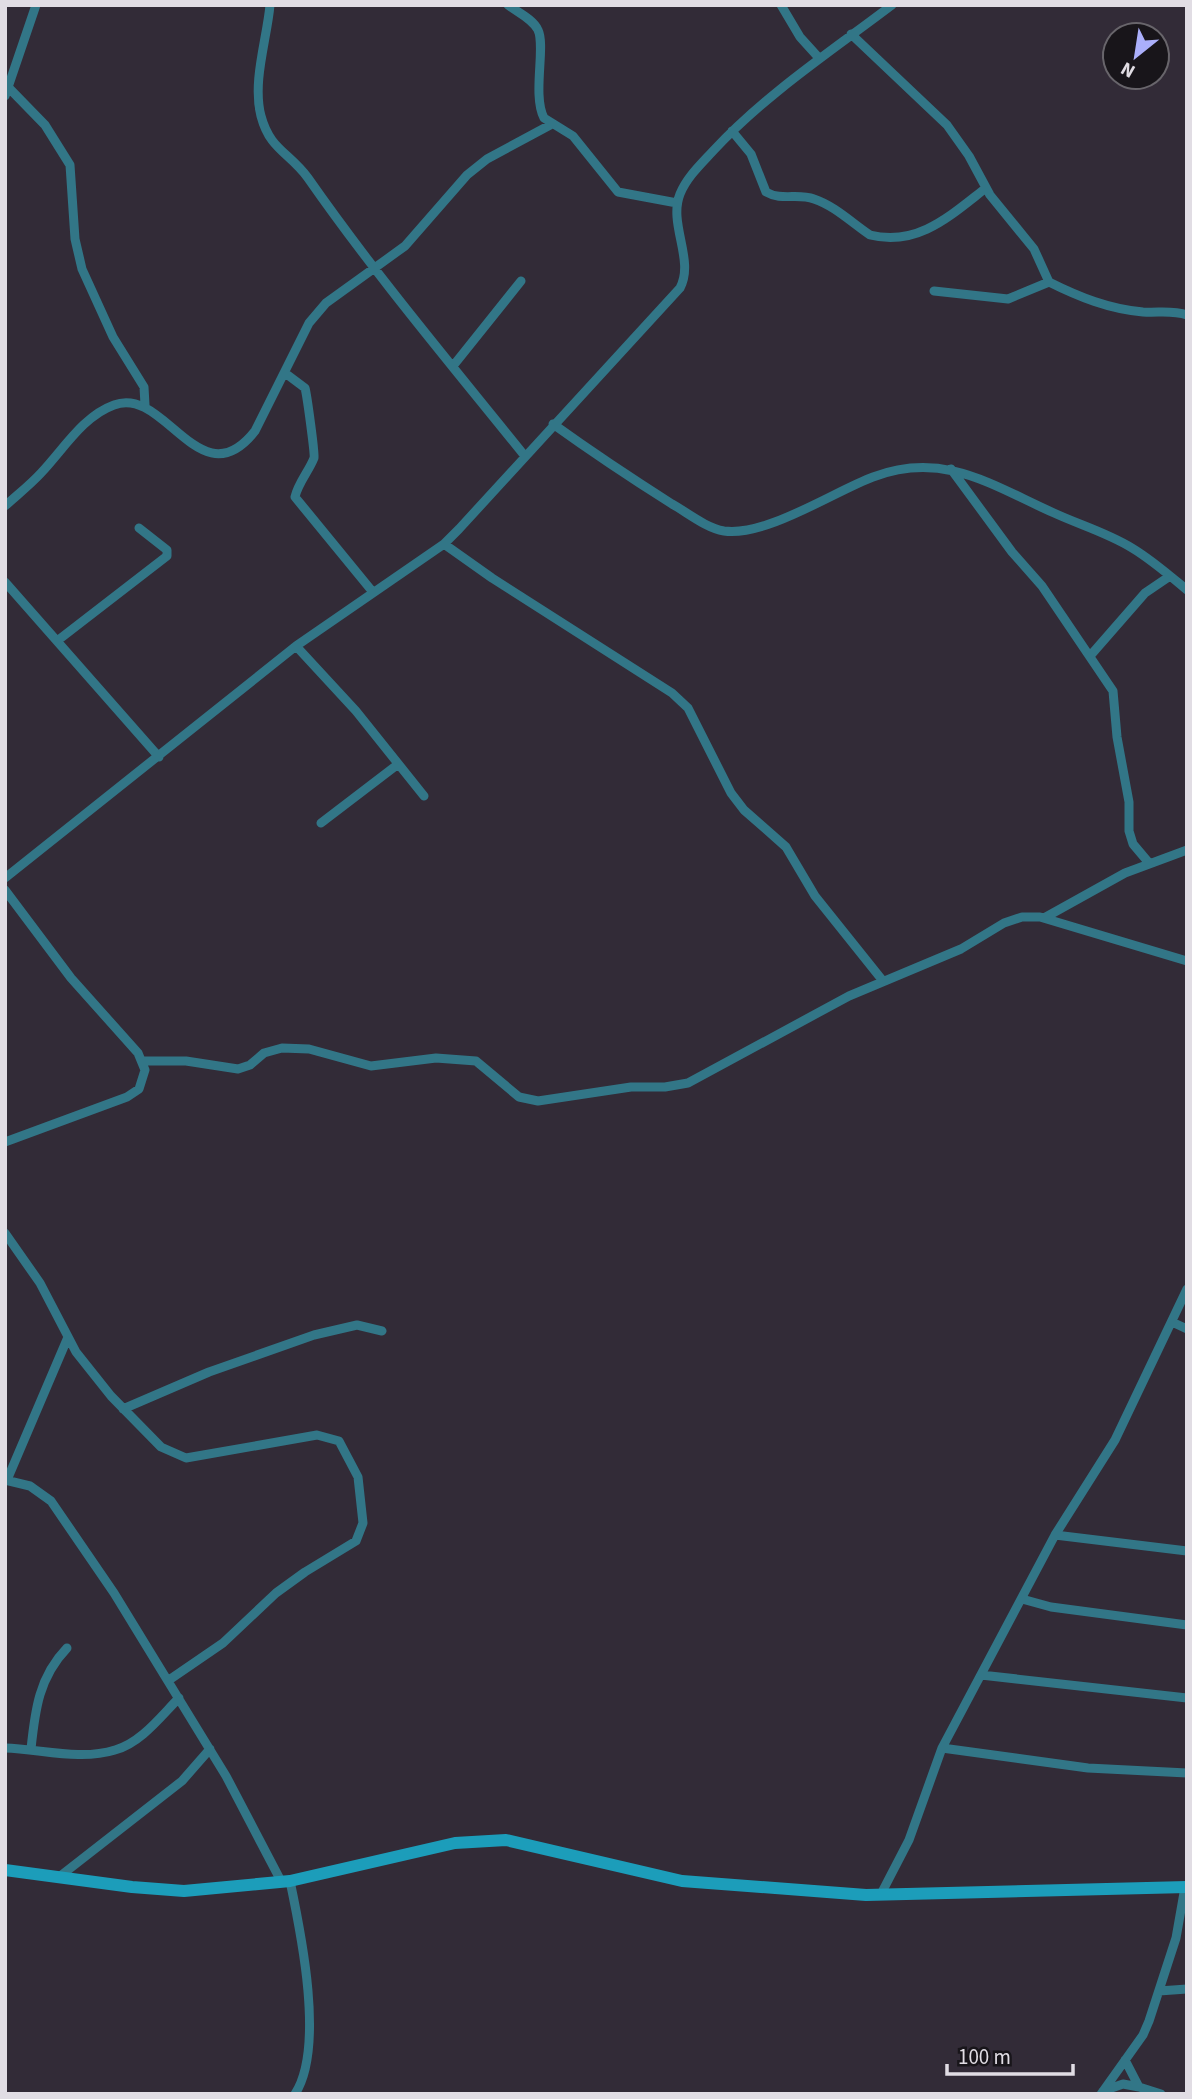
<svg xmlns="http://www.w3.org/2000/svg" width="1192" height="2099" font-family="'Source Sans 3',sans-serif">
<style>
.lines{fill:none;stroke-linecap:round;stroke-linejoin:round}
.street{stroke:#327687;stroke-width:9}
.secondary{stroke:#1c9dba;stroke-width:12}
</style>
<rect width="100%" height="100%" fill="#322b37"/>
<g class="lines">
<path class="street" d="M 270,5 C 267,39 252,82 261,116 C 270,150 289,152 308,178 C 375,274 450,363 524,455
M 508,5 C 517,12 533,19 538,30 C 546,46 532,95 544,118 L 573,136 L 618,192 L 677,203
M 781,5 L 800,37 L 819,58
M 851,34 L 947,125 L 969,156 L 990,195 L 1034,249 L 1049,282 C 1079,297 1109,309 1143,312 C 1159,313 1172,310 1187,315
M 8,87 L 45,125 L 70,165 L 75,239 L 82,269 L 113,337 L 144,387 L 145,405
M 5,96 L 36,5
M 732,131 L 751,154 L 766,192 C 781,201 798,193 814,199 C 835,206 852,223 870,235 C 918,247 951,215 986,188
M 934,291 L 1008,299 L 1049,282
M 453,366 L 521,281
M 285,373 L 305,388 C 307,395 315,454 314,458 C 309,471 298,483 295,497 L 372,591
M 553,424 C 592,452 631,478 672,504 C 688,513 706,528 724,531 C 766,537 835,491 873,477 C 944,450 993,486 1054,513 C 1080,525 1108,533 1132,548 C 1152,560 1169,575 1187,590
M 951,469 L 1012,552 L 1042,586 L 1113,691 L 1117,737 L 1129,802 L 1129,831 L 1133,844 L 1149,863
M 5,506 C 17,495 30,485 41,473 C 63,450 83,416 114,405 C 165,385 200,501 255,431 L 309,323 L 326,303 L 405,246 L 467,175 L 487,159 L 552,124
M 444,544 L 492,578 L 672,693 L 688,708 L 731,793 L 744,810 L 786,847 L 815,896 L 883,981
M 5,582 L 159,757
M 57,641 L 167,556 L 167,550 L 139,528
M 296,646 L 356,711 L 424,796
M 1090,656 L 1145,593 L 1170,576
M 321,823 L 397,765
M 5,878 L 296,646 L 444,544 L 459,529 L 680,288 C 695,260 668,224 680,194 C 687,177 701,164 713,151 C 766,94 830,52 892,5
M 5,890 L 71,978 L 138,1053 L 145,1070 L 139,1089 L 127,1097 L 5,1142
M 1044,918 L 1125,873 L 1187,850
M 143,1061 L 186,1061 L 238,1069 L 250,1065 L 264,1053 L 282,1048 L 309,1049 L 371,1066 L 436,1058 L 476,1061 L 519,1097 L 538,1101 L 631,1087 L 665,1087 L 688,1083 L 849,996 L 961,949 L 1004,923 L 1022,917 L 1040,917 L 1187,961
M 5,1233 L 40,1283 L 76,1352 L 111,1396 L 161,1447 L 186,1458 L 317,1435 L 339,1441 L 358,1477 L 363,1523 L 356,1541 L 305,1572 L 276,1593 L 223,1643 L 169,1680
M 1172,1322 L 1187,1329
M 123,1409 L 209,1372 L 314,1335 L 357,1325 L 382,1331
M 5,1480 L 30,1486 L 51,1501 L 114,1593 L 226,1776 L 281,1881
M 7,1480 L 68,1337
M 1055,1535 L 1187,1551
M 1022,1599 L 1051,1607 L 1187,1625
M 981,1675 L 1187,1698
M 5,1748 C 41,1749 80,1761 115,1750 C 141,1743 161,1716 179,1698
M 942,1748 L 1088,1768 L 1187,1773
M 31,1749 C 35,1710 39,1677 67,1648
M 59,1877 L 182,1781 L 210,1749
M 290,1881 C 301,1933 325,2048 295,2094
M 881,1894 L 909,1840 L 942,1748 L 1055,1535 L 1115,1440 L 1187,1289
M 1159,1991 L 1187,1989
M 1125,2060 L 1139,2087 L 1161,2094
M 1103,2091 L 1123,2084 L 1139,2087
M 1101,2094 L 1143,2035 L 1149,2021 L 1176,1938 L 1185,1887"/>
<path class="secondary" d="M 5,1870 L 132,1887 L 184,1891 L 290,1881 L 455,1843 L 506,1840 L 682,1881 L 866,1895 L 1187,1887"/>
</g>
<rect width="1192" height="2099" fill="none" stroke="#e1dde4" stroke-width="14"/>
<g transform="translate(1136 56) rotate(210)"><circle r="33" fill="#18151a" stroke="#68656b" stroke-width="2"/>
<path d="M0-5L12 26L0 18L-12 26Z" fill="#abaffb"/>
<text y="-10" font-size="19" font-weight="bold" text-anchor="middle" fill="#e1dde4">N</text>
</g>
<path d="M947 2064v10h126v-10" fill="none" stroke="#e1dde4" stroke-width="3.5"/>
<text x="958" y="2064" font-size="21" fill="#e1dde4" stroke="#18151a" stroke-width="5" paint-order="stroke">100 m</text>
</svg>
